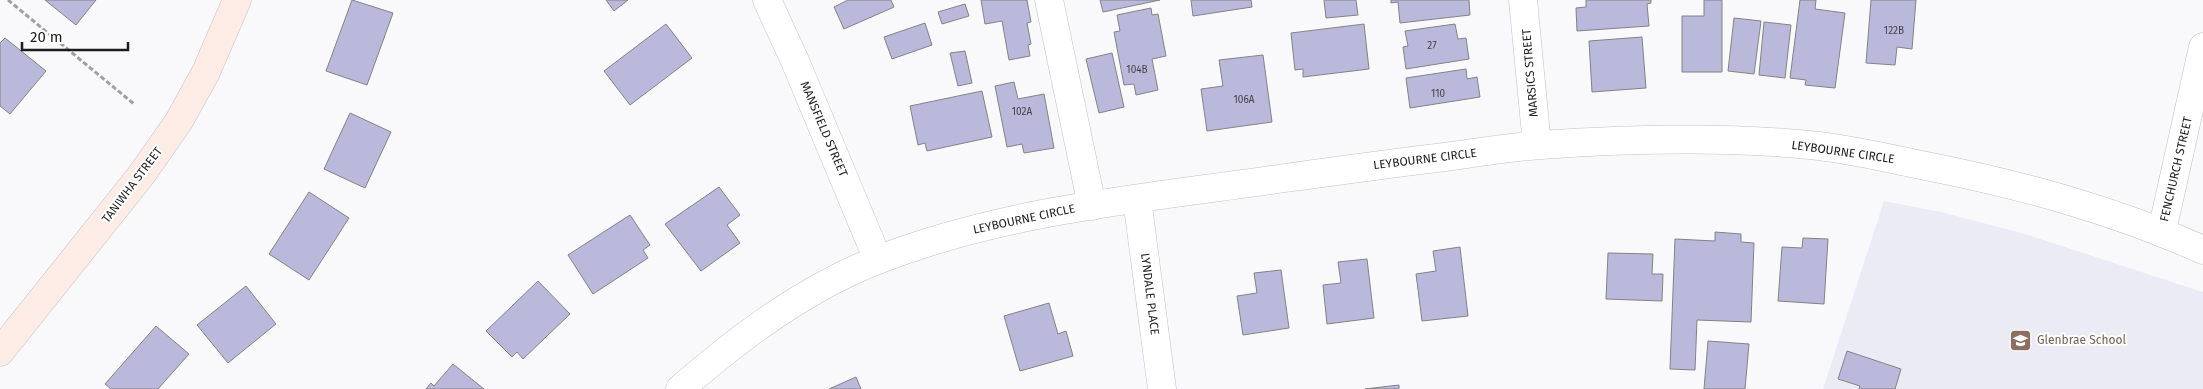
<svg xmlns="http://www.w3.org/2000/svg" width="2203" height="389" font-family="'Fira Sans',sans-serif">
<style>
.built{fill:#ebebf5}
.building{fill:#bbb9db;stroke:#828285}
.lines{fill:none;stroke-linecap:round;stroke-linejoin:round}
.minor-casing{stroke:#c1c1c4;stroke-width:29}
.secondary-casing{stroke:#c1c1c4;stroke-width:29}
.path{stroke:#a0a0a2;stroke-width:3;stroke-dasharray:5 2.5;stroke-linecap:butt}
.minor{stroke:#fff;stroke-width:28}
.secondary{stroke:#fdece6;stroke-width:28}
.labels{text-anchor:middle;stroke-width:4;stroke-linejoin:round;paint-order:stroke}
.number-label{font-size:10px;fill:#44434c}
.street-label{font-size:12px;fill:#1c1c1d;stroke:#fff}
.education-label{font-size:12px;fill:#785e54;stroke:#fff;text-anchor:start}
</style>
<rect width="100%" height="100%" fill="#f9f9fc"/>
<path class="built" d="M 1884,201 L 1941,212 L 2025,234 L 2203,292 L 2203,389 L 1823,389 Z"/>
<path class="building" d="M 45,0 L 96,0 L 76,25 Z
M 352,0 L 393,13 L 367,85 L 326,71 Z
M 606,0 L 628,0 L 614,11 Z
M 848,0 L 891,0 L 894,7 L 844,29 L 834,7 Z
M 981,0 L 1027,0 L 1031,22 L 1027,23 L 1031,44 L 1028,45 L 1030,56 L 1009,60 L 1002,21 L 985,24 Z
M 1100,0 L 1160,0 L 1103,12 Z
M 1191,0 L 1251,0 L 1252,7 L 1193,16 Z
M 1324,0 L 1356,0 L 1358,15 L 1326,18 Z
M 1391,0 L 1469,0 L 1470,15 L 1400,23 L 1398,2 L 1391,3 Z
M 1586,0 L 1651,0 L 1651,3 L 1647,4 L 1649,26 L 1577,31 L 1576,8 L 1586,7 Z
M 1704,0 L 1722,0 L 1722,72 L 1682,72 L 1682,16 L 1704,16 Z
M 1800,0 L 1816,0 L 1815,9 L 1845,13 L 1835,88 L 1805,85 L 1806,80 L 1790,78 Z
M 1871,0 L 1916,0 L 1912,49 L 1897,47 L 1895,65 L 1866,63 Z
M 965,4 L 969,16 L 942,24 L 938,12 Z
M 1151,8 L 1152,15 L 1158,14 L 1166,56 L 1152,59 L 1158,90 L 1136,95 L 1134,84 L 1124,85 L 1114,32 L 1120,31 L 1117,15 Z
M 1734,18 L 1761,21 L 1754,74 L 1728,71 Z
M 1764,22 L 1791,25 L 1785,78 L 1759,75 Z
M 925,23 L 932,45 L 892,59 L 884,37 Z
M 666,24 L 692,58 L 630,105 L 604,71 Z
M 1364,24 L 1369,69 L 1303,77 L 1303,69 L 1295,70 L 1291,33 Z
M 1455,24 L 1458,39 L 1466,38 L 1469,59 L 1406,69 L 1403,47 L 1408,46 L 1405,31 Z
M 1642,37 L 1646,88 L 1592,92 L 1589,41 Z
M 5,38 L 46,71 L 10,114 L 0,106 L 0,43 Z
M 965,51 L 972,83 L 958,86 L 950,53 Z
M 1112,53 L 1124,107 L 1099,113 L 1086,59 Z
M 1263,55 L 1272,122 L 1207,131 L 1201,89 L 1223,86 L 1219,60 Z
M 1466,69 L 1467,79 L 1477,77 L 1480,97 L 1410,108 L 1406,78 Z
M 1014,82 L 1018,99 L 1044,94 L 1054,148 L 1024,153 L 1022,144 L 1007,147 L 995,86 Z
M 982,91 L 992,137 L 927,151 L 925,143 L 918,145 L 910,106 Z
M 350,113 L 391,132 L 365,188 L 324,169 Z
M 719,187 L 740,215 L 727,225 L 740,243 L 701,271 L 665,224 Z
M 309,192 L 349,218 L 309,280 L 269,254 Z
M 630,215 L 650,245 L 643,250 L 648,258 L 593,294 L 568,255 Z
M 1715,232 L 1741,234 L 1741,242 L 1754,243 L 1751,322 L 1697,320 L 1695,370 L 1670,369 L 1675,239 L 1715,241 Z
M 1803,238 L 1828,239 L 1824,304 L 1778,301 L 1782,247 L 1802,248 Z
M 1460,247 L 1468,316 L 1422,321 L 1416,274 L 1436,271 L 1433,251 Z
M 1608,253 L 1653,254 L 1652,274 L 1663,274 L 1662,301 L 1606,299 Z
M 1367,259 L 1374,318 L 1327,324 L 1323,285 L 1341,283 L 1338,262 Z
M 1281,270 L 1289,328 L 1243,335 L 1237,296 L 1257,293 L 1254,273 Z
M 538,281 L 570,314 L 523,359 L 517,352 L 512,357 L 486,331 Z
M 246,286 L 276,324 L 228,363 L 197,325 Z
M 1049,303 L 1058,334 L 1066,331 L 1073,356 L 1020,371 L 1004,316 Z
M 156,326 L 189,354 L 158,389 L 111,389 L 105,384 Z
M 1708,341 L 1749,344 L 1745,389 L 1704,389 Z
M 1847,351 L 1901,369 L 1895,389 L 1859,389 L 1860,386 L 1838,379 Z
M 453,364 L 484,389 L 426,389 L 431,383 L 434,386 Z
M 856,377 L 861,389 L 829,389 Z
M 1399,385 L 1399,389 L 1365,389 Z"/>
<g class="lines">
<defs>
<path id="minor" d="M 767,0 L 795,61 L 878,260
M 1049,0 L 1092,206
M 1523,0 L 1537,145
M 1137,199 L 1162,389
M 2162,231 L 2203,47
M 680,389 C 740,337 805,288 880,259 C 1007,210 1145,198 1278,179 C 1336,171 1394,163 1452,156 C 1481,152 1511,147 1540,145 C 1629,139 1729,136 1819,146 C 1853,150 1887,158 1921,165 C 2018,184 2112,209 2203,250"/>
<path id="secondary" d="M 0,352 L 142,174 L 179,121 L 206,72 L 237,0"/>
</defs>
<use href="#minor" class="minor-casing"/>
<use href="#secondary" class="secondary-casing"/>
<path class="path" d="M 8,0 L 134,104"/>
<use href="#minor" class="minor"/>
<use href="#secondary" class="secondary"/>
</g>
<defs>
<symbol id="school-square" viewBox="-11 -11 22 22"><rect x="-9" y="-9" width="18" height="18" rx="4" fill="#8d6e63" stroke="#fff"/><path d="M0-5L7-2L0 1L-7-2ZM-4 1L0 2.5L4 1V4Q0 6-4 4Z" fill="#fff"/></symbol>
</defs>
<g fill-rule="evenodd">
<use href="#school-square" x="2008" y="328" width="25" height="25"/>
</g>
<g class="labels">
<g class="number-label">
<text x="1894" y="34">122B</text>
<text x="1432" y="49">27</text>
<text x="1137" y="73">104B</text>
<text x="1438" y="97">110</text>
<text x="1244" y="103">106A</text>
<text x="1022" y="115">102A</text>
</g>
<g class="street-label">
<text transform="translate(1530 73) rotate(-95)" y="4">MARSICS STREET</text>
<text transform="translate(824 129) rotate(67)" y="4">MANSFIELD STREET</text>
<text transform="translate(1843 152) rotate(8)" y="4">LEYBOURNE CIRCLE</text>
<text transform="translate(1425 159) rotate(-7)" y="4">LEYBOURNE CIRCLE</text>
<text transform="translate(2176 169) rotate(-77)" y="4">FENCHURCH STREET</text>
<text transform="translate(132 185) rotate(-53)" y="4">TANIWHA STREET</text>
<text transform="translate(1024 219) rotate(-12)" y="4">LEYBOURNE CIRCLE</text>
<text transform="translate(1150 294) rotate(83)" y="4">LYNDALE PLACE</text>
</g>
<g class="education-label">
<text x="2037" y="344">Glenbrae School</text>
</g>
</g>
<path d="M22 42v8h106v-8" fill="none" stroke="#1c1c1d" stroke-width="2.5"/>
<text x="30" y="42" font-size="15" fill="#1c1c1d" stroke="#ffffff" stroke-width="4" paint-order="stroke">20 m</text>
</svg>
